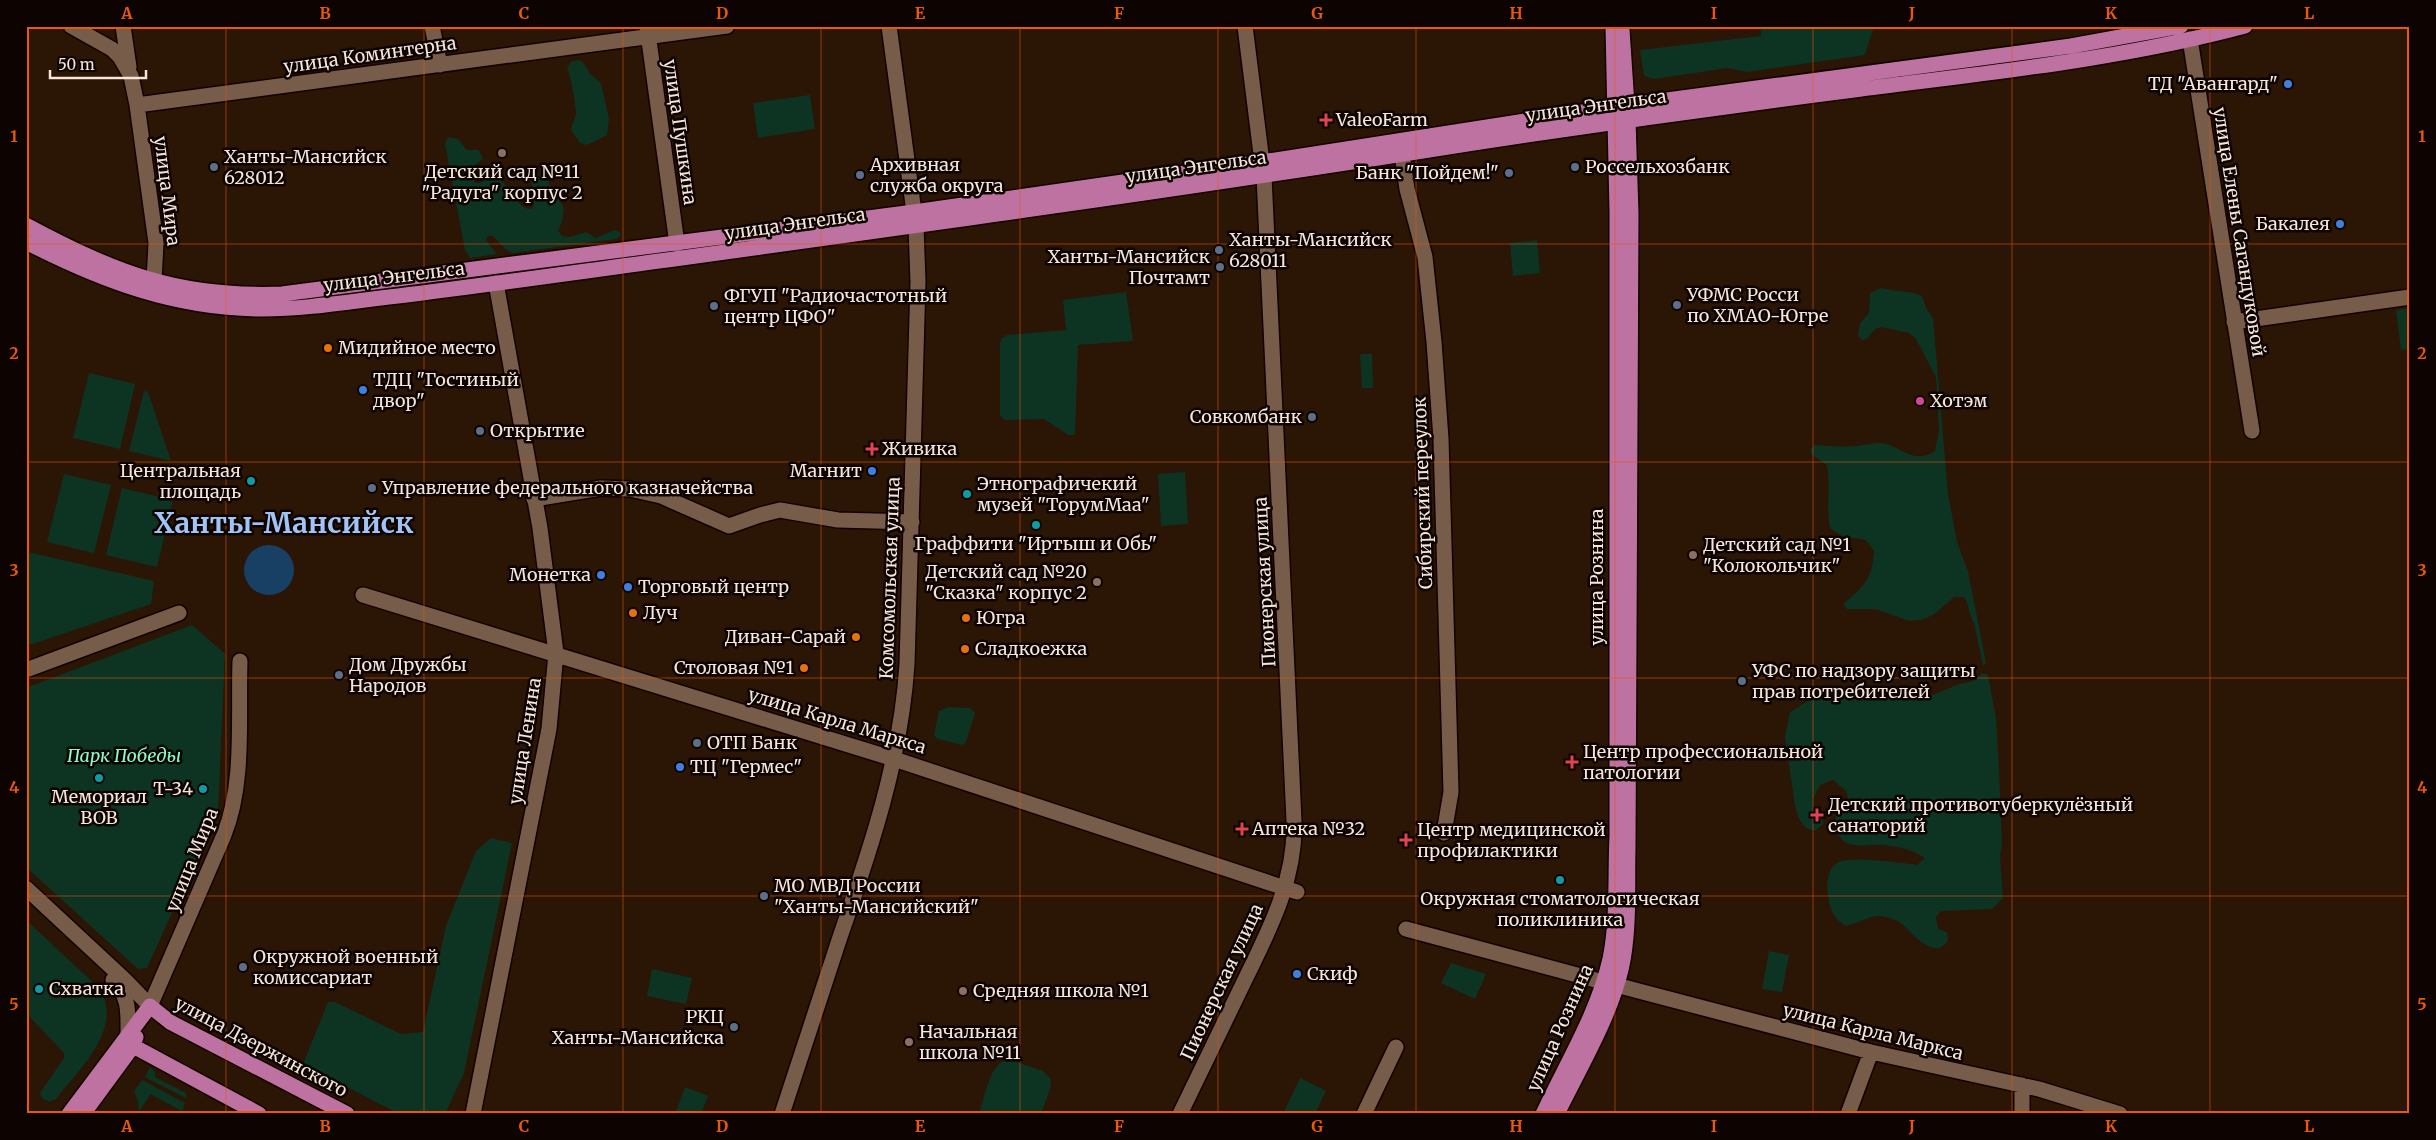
<svg xmlns="http://www.w3.org/2000/svg" width="2436" height="1140" font-family="Merriweather,serif">
<style>
.green{fill:#0d3423}
.water{fill:#183f64}
.lines{fill:none;stroke-linecap:round;stroke-linejoin:round}
.minor-casing{stroke:#130200;stroke-width:18}
.major-casing{stroke:#130200;stroke-width:18}
.minor{stroke:#775c49;stroke-width:15}
.major{stroke:#be72a2;stroke-width:15}
.grid{fill:none;stroke:#e8590c;stroke-width:1;stroke-opacity:0.55}
.shop-dot{fill:#3f7fe0;stroke:#0d0401;stroke-width:2}
.health-dot{fill:#e0444e;stroke:#0d0401;stroke-width:2}
.education-dot{fill:#8d6e63;stroke:#0d0401;stroke-width:2}
.service-dot{fill:#5c6f8a;stroke:#0d0401;stroke-width:2}
.food-dot{fill:#e8710a;stroke:#0d0401;stroke-width:2}
.hotel-dot{fill:#d1479c;stroke:#0d0401;stroke-width:2}
.culture-dot{fill:#0f9aa8;stroke:#0d0401;stroke-width:2}
.labels{text-anchor:middle;stroke-width:5;stroke-linejoin:round;paint-order:stroke}
.street-label{font-size:18px;fill:#f5e5da;stroke:#0d0401}
.poi-label{font-size:18px;fill:#f5e5da;stroke:#0d0401;text-anchor:start}
.park-label{font-size:18px;font-style:italic;fill:#8bfac4;stroke:#0d0401}
.town-label{font-size:28px;font-weight:bold;fill:#a2c3f5;stroke:#0d0401}
.neatline{fill:none;stroke:#e8590c;stroke-width:2}
.grid-label{font-size:16px;text-anchor:middle;font-weight:bold;fill:#e8590c}
</style>
<rect width="100%" height="100%" fill="#2b1504"/>
<path class="green" d="M 1760,26 L 1874,26 L 1865,55 L 1747,72 L 1728,68 L 1654,79 L 1644,76 L 1640,50 L 1761,36 Z
M 578,60 L 583,62 L 590,74 L 601,83 L 609,119 L 607,135 L 587,145 L 580,143 L 571,130 C 572,124 575,119 576,114 C 576,107 571,74 567,69 L 571,62 Z
M 810,95 L 815,129 L 758,138 L 753,103 Z
M 448,137 L 458,139 L 467,150 L 479,150 L 483,159 L 470,169 L 470,173 L 475,183 L 480,183 L 486,179 L 497,177 C 509,186 514,203 528,209 L 533,208 L 534,202 L 531,181 L 537,174 L 546,178 L 564,208 L 562,222 L 558,230 L 562,236 L 570,237 L 586,232 L 596,238 L 614,230 L 620,232 L 621,235 L 616,239 L 512,253 L 505,249 L 493,236 L 488,236 L 486,240 L 497,254 L 470,258 L 465,250 L 445,144 Z
M 1537,240 L 1540,273 L 1513,276 L 1510,243 Z
M 1881,288 C 1895,292 1909,290 1922,296 L 1927,310 L 1933,318 L 1948,494 L 1957,542 L 1968,571 L 1986,663 L 1983,665 L 1974,623 C 1968,615 1970,606 1964,597 L 1954,597 L 1933,615 L 1921,620 L 1909,621 L 1876,609 L 1847,609 L 1843,604 C 1865,586 1872,579 1874,551 L 1866,540 L 1842,536 L 1830,528 C 1826,507 1831,486 1827,465 L 1811,454 L 1811,449 L 1814,445 C 1828,446 1843,447 1857,446 C 1865,445 1873,443 1880,443 C 1900,444 1912,466 1935,451 L 1939,430 L 1936,377 L 1916,339 L 1909,333 L 1881,327 L 1875,329 L 1867,339 L 1862,340 L 1858,336 L 1860,323 L 1869,313 L 1870,293 Z
M 1126,292 L 1133,341 L 1078,345 L 1075,435 L 1068,435 L 1044,419 L 1005,420 L 1000,415 L 1000,343 L 1002,338 L 1007,335 L 1066,330 L 1063,300 Z
M 2410,308 L 2410,349 L 2401,350 L 2396,310 Z
M 1360,354 L 1372,354 L 1373,388 L 1362,388 Z
M 89,373 L 135,384 L 120,449 L 73,438 Z
M 144,391 L 148,392 L 171,461 L 129,451 Z
M 1185,472 L 1188,524 L 1161,526 L 1158,474 Z
M 64,474 L 111,485 L 94,553 L 47,542 Z
M 122,488 L 173,500 L 157,567 L 106,555 Z
M 28,552 L 154,581 L 151,604 L 26,646 L 26,561 Z
M 192,625 L 225,654 L 218,811 L 147,968 L 138,969 L 26,867 L 26,688 Z
M 1982,673 L 1988,675 L 1996,718 L 1999,771 L 2002,844 L 2000,857 L 2003,898 L 1992,909 L 1941,911 L 1936,917 L 1938,929 L 1947,932 L 1948,940 C 1934,964 1910,929 1898,921 C 1894,919 1884,916 1879,916 C 1869,916 1856,924 1846,926 C 1833,918 1830,910 1828,895 C 1826,885 1827,869 1837,863 C 1850,855 1901,863 1917,865 L 1925,858 C 1912,849 1899,847 1884,845 C 1868,843 1846,852 1837,833 C 1835,828 1834,823 1836,818 C 1838,811 1844,804 1848,798 L 1846,791 L 1833,780 L 1820,785 L 1813,799 L 1814,812 L 1823,821 L 1823,824 L 1815,831 C 1802,829 1798,818 1795,806 L 1785,737 L 1790,712 L 1810,700 L 1833,696 L 1926,698 L 1959,684 L 1974,681 Z
M 949,707 L 970,708 L 975,713 L 966,742 L 963,745 L 937,739 L 934,735 L 939,711 Z
M 491,838 L 512,843 L 464,1073 L 445,1114 L 399,1114 L 303,1064 L 328,1002 L 335,1002 L 401,1034 L 423,1032 L 446,926 L 476,851 Z
M 26,920 L 99,988 C 125,1028 79,1069 56,1099 L 49,1102 L 42,1098 L 40,1093 L 64,1058 L 64,1053 L 26,1013 Z
M 1769,951 L 1789,955 L 1782,992 L 1762,989 Z
M 1451,963 L 1486,974 L 1475,999 L 1441,983 Z
M 652,969 L 692,978 L 686,1004 L 647,996 Z
M 1010,1060 L 1043,1071 L 1050,1078 L 1051,1086 L 1041,1114 L 979,1114 C 985,1098 989,1060 1010,1060 Z
M 150,1067 L 155,1072 L 155,1077 L 186,1093 L 187,1099 L 145,1077 Z
M 1300,1078 L 1326,1091 L 1315,1114 L 1283,1114 Z
M 142,1080 L 185,1103 L 182,1111 L 150,1094 L 139,1112 L 138,1101 L 134,1091 Z
M 685,1087 L 708,1096 L 701,1114 L 675,1114 Z"/>
<path class="water" d="M244 570a25 25 0 1 1 50 0a25 25 0 1 1-50 0Z"/>
<g class="lines">
<defs>
<path id="minor" d="M 71,26 L 112,49 L 120,57 L 131,76 L 137,105 L 156,243 L 154,281
M 123,26 L 129,67
M 432,26 L 440,65
M 647,26 L 677,244
M 889,26 L 914,212
M 1245,26 L 1262,162
M 2190,39 L 2252,431
M 137,105 L 727,26
M 1402,154 L 1407,189 L 1425,257 L 1434,342 L 1441,439 L 1451,792 L 1444,833
M 2234,322 L 2410,297
M 534,499 L 601,488 L 630,489 L 661,496 L 729,526 L 760,515 L 780,510 L 838,520 L 912,522
M 363,595 L 894,759 L 1297,892
M 26,670 L 179,613
M 26,888 L 125,980 L 150,1006 L 224,835 C 245,783 238,717 240,661
M 1406,929 L 1603,982
M 113,980 C 130,996 128,1014 128,1035
M 1616,985 L 1871,1052 L 2039,1089 L 2120,1114
M 2022,1085 L 2022,1114
M 473,1114 L 549,729 L 556,653 L 540,528 L 496,283
M 782,1114 C 801,1055 821,996 840,937 C 871,848 901,759 907,664 L 918,282 L 916,226
M 1180,1114 C 1200,1072 1220,1031 1240,990 C 1266,936 1296,883 1294,821 L 1264,176
M 1364,1114 L 1396,1047
M 1848,1114 L 1871,1052"/>
<path id="major" d="M 26,225 C 116,273 178,298 282,294 L 914,212 L 1262,162 L 1615,107 L 2071,46 L 2181,26
M 26,242 C 102,281 176,309 263,309 C 308,309 353,301 398,296 C 488,285 577,272 667,260 C 921,225 1175,190 1429,150 C 1570,128 1712,108 1854,90 C 1985,73 2118,60 2245,26
M 150,1006 L 170,1022 L 347,1114
M 128,1035 L 133,1046 L 259,1114
M 69,1114 L 150,1006
M 83,1114 L 133,1046 L 136,1037
M 1543,1114 C 1566,1064 1598,1013 1610,959 C 1618,920 1615,876 1617,836 L 1617,212 L 1613,26
M 1557,1114 C 1579,1069 1609,1019 1621,970 C 1630,931 1627,887 1628,848 L 1631,214 L 1628,120 L 1622,30"/>
</defs>
<use href="#minor" class="minor-casing"/>
<use href="#major" class="major-casing"/>
<use href="#minor" class="minor"/>
<use href="#major" class="major"/>
</g>
<path class="grid" d="M 226,26 L 226,1114M 424,26 L 424,1114M 623,26 L 623,1114M 821,26 L 821,1114M 1020,26 L 1020,1114M 1218,26 L 1218,1114M 1416,26 L 1416,1114M 1615,26 L 1615,1114M 1813,26 L 1813,1114M 2012,26 L 2012,1114M 2210,26 L 2210,1114M 26,244 L 2410,244M 26,462 L 2410,462M 26,678 L 2410,678M 26,896 L 2410,896"/>
<g class="shop-dot">
<circle cx="2288" cy="84" r="5"/>
<circle cx="2340" cy="224" r="5"/>
<circle cx="363" cy="390" r="5"/>
<circle cx="872" cy="471" r="5"/>
<circle cx="601" cy="575" r="5"/>
<circle cx="628" cy="587" r="5"/>
<circle cx="680" cy="767" r="5"/>
<circle cx="1297" cy="974" r="5"/>
</g>
<g class="health-dot">
<path d="M1323.5 112.5h5v5h5v5h-5v5h-5v-5h-5v-5h5z"/>
<path d="M869.5 441.5h5v5h5v5h-5v5h-5v-5h-5v-5h5z"/>
<path d="M1569.5 754.5h5v5h5v5h-5v5h-5v-5h-5v-5h5z"/>
<path d="M1814.5 807.5h5v5h5v5h-5v5h-5v-5h-5v-5h5z"/>
<path d="M1239.5 821.5h5v5h5v5h-5v5h-5v-5h-5v-5h5z"/>
<path d="M1403.5 832.5h5v5h5v5h-5v5h-5v-5h-5v-5h5z"/>
</g>
<g class="education-dot">
<circle cx="502" cy="153" r="5"/>
<circle cx="1693" cy="555" r="5"/>
<circle cx="1097" cy="582" r="5"/>
<circle cx="963" cy="991" r="5"/>
<circle cx="909" cy="1042" r="5"/>
</g>
<g class="service-dot">
<circle cx="214" cy="167" r="5"/>
<circle cx="1575" cy="167" r="5"/>
<circle cx="1509" cy="173" r="5"/>
<circle cx="860" cy="175" r="5"/>
<circle cx="1219" cy="250" r="5"/>
<circle cx="1220" cy="267" r="5"/>
<circle cx="1677" cy="305" r="5"/>
<circle cx="714" cy="306" r="5"/>
<circle cx="1312" cy="417" r="5"/>
<circle cx="480" cy="431" r="5"/>
<circle cx="372" cy="488" r="5"/>
<circle cx="339" cy="675" r="5"/>
<circle cx="1742" cy="681" r="5"/>
<circle cx="697" cy="743" r="5"/>
<circle cx="764" cy="896" r="5"/>
<circle cx="243" cy="967" r="5"/>
<circle cx="734" cy="1027" r="5"/>
</g>
<g class="food-dot">
<circle cx="328" cy="348" r="5"/>
<circle cx="633" cy="613" r="5"/>
<circle cx="966" cy="618" r="5"/>
<circle cx="856" cy="637" r="5"/>
<circle cx="965" cy="649" r="5"/>
<circle cx="804" cy="668" r="5"/>
</g>
<circle class="hotel-dot" cx="1920" cy="401" r="5"/>
<g class="culture-dot">
<circle cx="251" cy="481" r="5"/>
<circle cx="967" cy="494" r="5"/>
<circle cx="1036" cy="525" r="5"/>
<circle cx="99" cy="778" r="5"/>
<circle cx="203" cy="789" r="5"/>
<circle cx="1560" cy="880" r="5"/>
<circle cx="39" cy="989" r="5"/>
</g>
<g class="labels">
<g class="street-label">
<text transform="translate(370 55) rotate(-8)" y="6">улица Коминтерна</text>
<text transform="translate(1596 106) rotate(-8)" y="6">улица Энгельса</text>
<text transform="translate(680 132) rotate(82)" y="6">улица Пушкина</text>
<text transform="translate(1196 167) rotate(-8)" y="6">улица Энгельса</text>
<text transform="translate(167 191) rotate(83)" y="6">улица Мира</text>
<text transform="translate(795 224) rotate(-8)" y="6">улица Энгельса</text>
<text transform="translate(2239 232) rotate(81)" y="6">улица Елены Сагандуковой</text>
<text transform="translate(394 277) rotate(-7)" y="6">улица Энгельса</text>
<text transform="translate(1423 493) rotate(-92)" y="6">Сибирский переулок</text>
<text transform="translate(1597 577) rotate(-90)" y="6">улица Рознина</text>
<text transform="translate(890 578) rotate(-88)" y="6">Комсомольская улица</text>
<text transform="translate(1265 582) rotate(-93)" y="6">Пионерская улица</text>
<text transform="translate(837 721) rotate(17)" y="6">улица Карла Маркса</text>
<text transform="translate(525 741) rotate(-81)" y="6">улица Ленина</text>
<text transform="translate(192 860) rotate(-68)" y="6">улица Мира</text>
<text transform="translate(1222 982) rotate(-65)" y="6">Пионерская улица</text>
<text transform="translate(1560 1028) rotate(-66)" y="6">улица Рознина</text>
<text transform="translate(1873 1032) rotate(14)" y="6">улица Карла Маркса</text>
<text transform="translate(261 1047) rotate(28)" y="6">улица Дзержинского</text>
</g>
<g class="poi-label">
<text x="2278" y="90" text-anchor="end">ТД "Авангард"</text>
<text x="1336" y="126">ValeoFarm</text>
<text x="224" y="163">Ханты-Мансийск<tspan x="224" dy="21">628012</tspan></text>
<text x="870" y="171">Архивная<tspan x="870" dy="21">служба округа</tspan></text>
<text x="1585" y="173">Россельхозбанк</text>
<text x="502" y="178" text-anchor="middle">Детский сад №11<tspan x="502" dy="21">"Радуга" корпус 2</tspan></text>
<text x="1499" y="179" text-anchor="end">Банк "Пойдем!"</text>
<text x="2330" y="230" text-anchor="end">Бакалея</text>
<text x="1229" y="246">Ханты-Мансийск<tspan x="1229" dy="21">628011</tspan></text>
<text x="1210" y="263" text-anchor="end">Ханты-Мансийск<tspan x="1210" dy="21">Почтамт</tspan></text>
<text x="1687" y="301">УФМС Росси<tspan x="1687" dy="21">по ХМАО-Югре</tspan></text>
<text x="724" y="302">ФГУП "Радиочастотный<tspan x="724" dy="21">центр ЦФО"</tspan></text>
<text x="338" y="354">Мидийное место</text>
<text x="373" y="386">ТДЦ "Гостиный<tspan x="373" dy="21">двор"</tspan></text>
<text x="1930" y="407">Хотэм</text>
<text x="1302" y="423" text-anchor="end">Совкомбанк</text>
<text x="490" y="437">Открытие</text>
<text x="882" y="455">Живика</text>
<text x="241" y="477" text-anchor="end">Центральная<tspan x="241" dy="21">площадь</tspan></text>
<text x="862" y="477" text-anchor="end">Магнит</text>
<text x="977" y="490">Этнографичекий<tspan x="977" dy="21">музей "ТорумМаа"</tspan></text>
<text x="382" y="494">Управление федерального казначейства</text>
<text x="1036" y="550" text-anchor="middle">Граффити "Иртыш и Обь"</text>
<text x="1703" y="551">Детский сад №1<tspan x="1703" dy="21">"Колокольчик"</tspan></text>
<text x="1087" y="578" text-anchor="end">Детский сад №20<tspan x="1087" dy="21">"Сказка" корпус 2</tspan></text>
<text x="591" y="581" text-anchor="end">Монетка</text>
<text x="638" y="593">Торговый центр</text>
<text x="643" y="619">Луч</text>
<text x="976" y="624">Югра</text>
<text x="846" y="643" text-anchor="end">Диван-Сарай</text>
<text x="975" y="655">Сладкоежка</text>
<text x="349" y="671">Дом Дружбы<tspan x="349" dy="21">Народов</tspan></text>
<text x="794" y="674" text-anchor="end">Столовая №1</text>
<text x="1752" y="677">УФС по надзору защиты<tspan x="1752" dy="21">прав потребителей</tspan></text>
<text x="707" y="749">ОТП Банк</text>
<text x="1583" y="758">Центр профессиональной<tspan x="1583" dy="21">патологии</tspan></text>
<text x="690" y="773">ТЦ "Гермес"</text>
<text x="193" y="795" text-anchor="end">T-34</text>
<text x="99" y="803" text-anchor="middle">Мемориал<tspan x="99" dy="21">ВОВ</tspan></text>
<text x="1828" y="811">Детский противотуберкулёзный<tspan x="1828" dy="21">санаторий</tspan></text>
<text x="1252" y="835">Аптека №32</text>
<text x="1417" y="836">Центр медицинской<tspan x="1417" dy="21">профилактики</tspan></text>
<text x="774" y="892">МО МВД России<tspan x="774" dy="21">"Ханты-Мансийский"</tspan></text>
<text x="1560" y="905" text-anchor="middle">Окружная стоматологическая<tspan x="1560" dy="21">поликлиника</tspan></text>
<text x="253" y="963">Окружной военный<tspan x="253" dy="21">комиссариат</tspan></text>
<text x="1307" y="980">Скиф</text>
<text x="49" y="995">Cхватка</text>
<text x="973" y="997">Средняя школа №1</text>
<text x="724" y="1023" text-anchor="end">РКЦ<tspan x="724" dy="21">Ханты-Мансийска</tspan></text>
<text x="919" y="1038">Начальная<tspan x="919" dy="21">школа №11</tspan></text>
</g>
<g class="park-label">
<text x="124" y="762">Парк Победы</text>
</g>
<g class="town-label">
<text x="284" y="533">Ханты-Мансийск</text>
</g>
</g>
<rect width="2436" height="1140" fill="none" stroke="#0d0401" stroke-width="55"/>
<path d="M50 70v8h96v-8" fill="none" stroke="#f5e5da" stroke-width="2.5"/>
<text x="58" y="70" font-size="15" fill="#f5e5da" stroke="#0d0401" stroke-width="4" paint-order="stroke">50 m</text>
<rect x="28" y="28" width="2380" height="1084" class="neatline"/>
<g class="grid-label">
<text x="127" y="19">A</text>
<text x="325" y="19">B</text>
<text x="524" y="19">C</text>
<text x="722" y="19">D</text>
<text x="920" y="19">E</text>
<text x="1119" y="19">F</text>
<text x="1317" y="19">G</text>
<text x="1516" y="19">H</text>
<text x="1714" y="19">I</text>
<text x="1912" y="19">J</text>
<text x="2111" y="19">K</text>
<text x="2309" y="19">L</text>
<text x="14" y="142">1</text>
<text x="2422" y="142">1</text>
<text x="14" y="359">2</text>
<text x="2422" y="359">2</text>
<text x="14" y="576">3</text>
<text x="2422" y="576">3</text>
<text x="14" y="793">4</text>
<text x="2422" y="793">4</text>
<text x="14" y="1010">5</text>
<text x="2422" y="1010">5</text>
<text x="127" y="1132">A</text>
<text x="325" y="1132">B</text>
<text x="524" y="1132">C</text>
<text x="722" y="1132">D</text>
<text x="920" y="1132">E</text>
<text x="1119" y="1132">F</text>
<text x="1317" y="1132">G</text>
<text x="1516" y="1132">H</text>
<text x="1714" y="1132">I</text>
<text x="1912" y="1132">J</text>
<text x="2111" y="1132">K</text>
<text x="2309" y="1132">L</text>
</g>
</svg>
